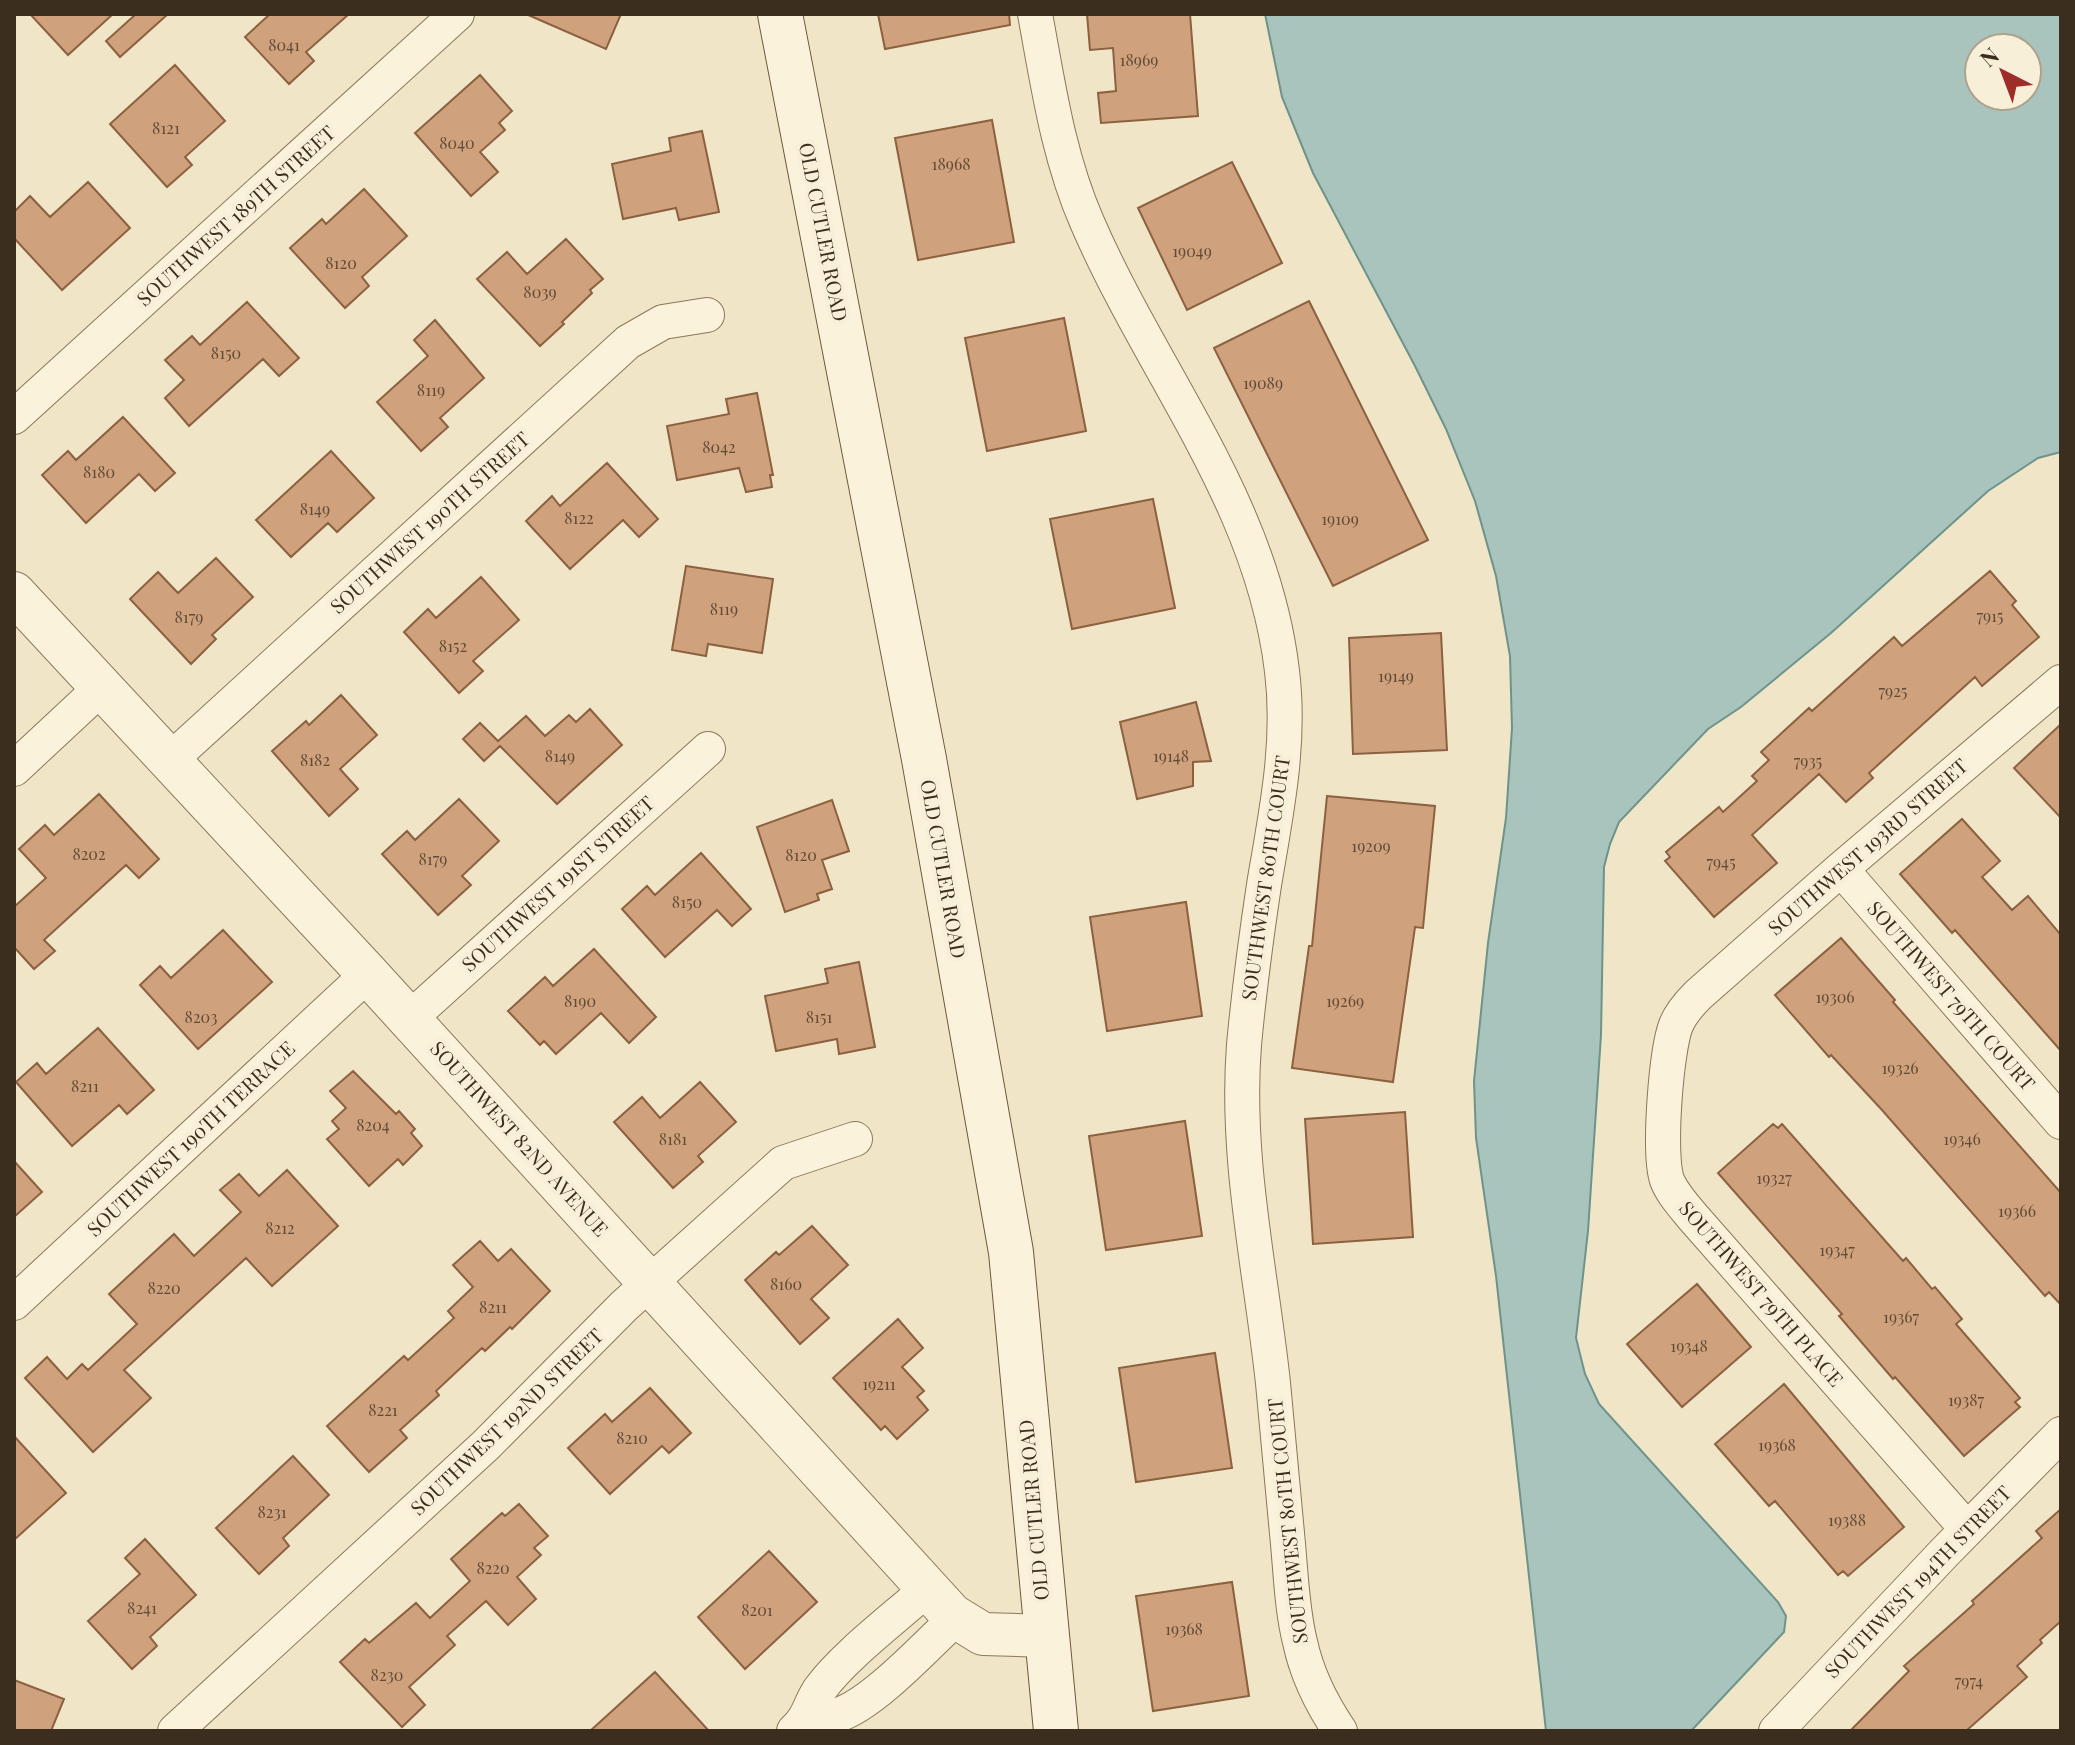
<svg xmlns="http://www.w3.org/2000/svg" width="2075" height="1745" font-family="'Playfair Display',serif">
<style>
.water{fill:#a8c4bc;stroke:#6e938b;stroke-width:2;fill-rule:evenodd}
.building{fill:#cfa17c;stroke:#8c6140;stroke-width:2}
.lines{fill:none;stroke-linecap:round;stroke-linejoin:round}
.minor-casing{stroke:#8c775b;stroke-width:36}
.tertiary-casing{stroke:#8c775b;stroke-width:44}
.secondary-casing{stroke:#6e583e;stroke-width:46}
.minor{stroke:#faf2db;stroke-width:34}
.tertiary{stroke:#faf2db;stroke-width:42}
.secondary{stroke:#faf2db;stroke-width:44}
.labels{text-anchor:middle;stroke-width:8;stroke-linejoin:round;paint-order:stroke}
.number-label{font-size:16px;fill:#614b36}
.street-label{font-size:20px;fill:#3c2e1f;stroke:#f7efd7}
</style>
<rect width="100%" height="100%" fill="#f0e5c7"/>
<path class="water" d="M 1265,14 L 2061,14 L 2061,452 L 2038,458 L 1988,491 L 1831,633 L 1741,707 L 1708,729 L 1619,822 L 1610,844 L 1604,867 L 1601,1035 L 1588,1231 L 1576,1338 L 1585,1374 L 1599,1404 L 1778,1602 L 1786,1616 L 1784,1632 L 1691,1731 L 1546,1731 L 1496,1276 L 1476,1138 L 1474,1081 L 1488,943 L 1506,818 L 1512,728 L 1510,656 L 1496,576 L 1475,501 L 1446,429 L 1415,366 L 1313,173 L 1282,97 ZM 1979,48 L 2027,48 L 2027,96 L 1979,96 Z"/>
<path class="building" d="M 30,14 L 113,14 L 68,55 Z
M 136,14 L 168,14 L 120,57 L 106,41 Z
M 270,14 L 349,14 L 306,52 L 314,61 L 289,84 L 245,37 Z
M 526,14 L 621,14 L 606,49 Z
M 878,14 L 1009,14 L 1010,25 L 885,49 Z
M 1087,14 L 1190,14 L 1198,116 L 1101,123 L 1098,93 L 1116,91 L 1113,48 L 1090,50 Z
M 175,65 L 225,121 L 185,157 L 192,165 L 167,187 L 110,124 Z
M 480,75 L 512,111 L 499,123 L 505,130 L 480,152 L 498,172 L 471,196 L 415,133 Z
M 992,120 L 1014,242 L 918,260 L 895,138 Z
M 702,131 L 719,212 L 679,220 L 676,208 L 623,219 L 612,164 L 671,151 L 669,138 Z
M 1232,162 L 1282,263 L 1187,310 L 1138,208 Z
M 88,182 L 130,228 L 62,290 L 14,238 L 14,212 L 30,196 L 50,217 Z
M 364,189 L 407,236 L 362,277 L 369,286 L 345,308 L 290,248 L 322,219 L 326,224 Z
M 566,239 L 603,279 L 590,290 L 592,293 L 562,322 L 564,324 L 540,346 L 477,279 L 507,252 L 527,274 Z
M 1309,301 L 1428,540 L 1333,586 L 1214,348 Z
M 247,302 L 299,358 L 279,376 L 263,359 L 189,426 L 165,398 L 184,380 L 165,360 L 192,336 L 200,345 Z
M 1064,318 L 1086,431 L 987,451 L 965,338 Z
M 435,320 L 484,378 L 440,418 L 448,427 L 421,451 L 377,402 L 428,356 L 414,340 Z
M 757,393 L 773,475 L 770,475 L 772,487 L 746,492 L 739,468 L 677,480 L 667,426 L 729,414 L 726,399 Z
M 123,417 L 175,473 L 155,491 L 139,474 L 86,523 L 42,475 L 68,451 L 76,460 Z
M 331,451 L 374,498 L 337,532 L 328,523 L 291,557 L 256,520 Z
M 607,463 L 658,519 L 639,537 L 623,520 L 570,569 L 526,521 L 552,496 L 560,506 Z
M 1153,499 L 1175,608 L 1072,629 L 1050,519 Z
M 216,558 L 253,597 L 212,635 L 216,639 L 191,664 L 130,599 L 158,572 L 178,593 Z
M 686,566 L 773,579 L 762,653 L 708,644 L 706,656 L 672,650 Z
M 1990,571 L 2016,601 L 2012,605 L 2039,637 L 1982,686 L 1975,677 L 1869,773 L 1873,778 L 1846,802 L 1819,774 L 1752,835 L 1777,863 L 1714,917 L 1665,861 L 1670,857 L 1666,852 L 1719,807 L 1723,812 L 1757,781 L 1752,776 L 1769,760 L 1761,752 L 1809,708 L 1812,711 L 1894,637 L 1902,646 Z
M 481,577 L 519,620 L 473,661 L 483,671 L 459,693 L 404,632 L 428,609 L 436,618 Z
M 1441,633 L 1447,750 L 1353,754 L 1349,638 Z
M 341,695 L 377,735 L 340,769 L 358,789 L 329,816 L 272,751 L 306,721 L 309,725 Z
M 1196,702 L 1211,761 L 1193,762 L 1193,786 L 1137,799 L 1120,722 Z
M 590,709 L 622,745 L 557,804 L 500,746 L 484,761 L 463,739 L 480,723 L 498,741 L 526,716 L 545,736 L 569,715 L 576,722 Z
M 2061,724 L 2061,818 L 2014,768 Z
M 99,794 L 159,859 L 139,878 L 126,865 L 44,940 L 55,951 L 34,969 L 14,947 L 14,907 L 46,878 L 19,849 L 45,825 L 54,835 Z
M 1327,796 L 1435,806 L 1423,928 L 1415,927 L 1393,1082 L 1292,1068 L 1309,946 L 1312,946 Z
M 459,799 L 499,841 L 462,876 L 471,885 L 438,915 L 382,854 L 407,831 L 415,840 Z
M 832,800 L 849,851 L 822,860 L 832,889 L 817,894 L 819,900 L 785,912 L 757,827 Z
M 1962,819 L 2000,861 L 1982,877 L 2012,910 L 2028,896 L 2061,935 L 2061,1051 L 1955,930 L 1952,933 L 1900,874 Z
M 701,853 L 751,909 L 732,926 L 717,910 L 665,957 L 622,909 L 647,886 L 655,895 Z
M 1186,902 L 1202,1016 L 1107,1031 L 1090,917 Z
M 223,930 L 272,982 L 198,1049 L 140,985 L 160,966 L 171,978 Z
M 1841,938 L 1895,1000 L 1893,1002 L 2061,1193 L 2061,1305 L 2049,1292 L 2045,1296 L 1882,1110 L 1831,1055 L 1829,1057 L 1775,995 Z
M 594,949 L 656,1017 L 629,1043 L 601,1013 L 556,1054 L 544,1041 L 540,1045 L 508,1011 L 545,977 L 553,986 Z
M 859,962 L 875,1047 L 839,1054 L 837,1039 L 776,1051 L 765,996 L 828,983 L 825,969 Z
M 98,1028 L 154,1090 L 127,1114 L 119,1105 L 72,1146 L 16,1082 L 37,1063 L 46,1074 Z
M 353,1071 L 396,1114 L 399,1111 L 415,1129 L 411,1133 L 422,1146 L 403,1165 L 398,1159 L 369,1186 L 327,1139 L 339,1129 L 332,1121 L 346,1108 L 330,1091 Z
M 700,1082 L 736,1122 L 698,1156 L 703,1162 L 673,1188 L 614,1122 L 642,1097 L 660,1118 Z
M 1405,1112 L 1413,1237 L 1313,1244 L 1305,1119 Z
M 1185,1121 L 1202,1236 L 1106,1250 L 1089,1136 Z
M 1773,1124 L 1778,1128 L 1782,1124 L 1903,1261 L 1906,1258 L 1932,1289 L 1935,1287 L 1962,1319 L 1956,1324 L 2020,1398 L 2015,1402 L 2020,1407 L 1964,1456 L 1895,1377 L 1893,1379 L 1839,1316 L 1842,1314 L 1718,1173 Z
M 14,1161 L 42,1192 L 14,1217 Z
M 287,1170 L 338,1226 L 272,1286 L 246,1258 L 124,1370 L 151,1398 L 93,1452 L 25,1378 L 47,1357 L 67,1379 L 82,1364 L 88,1370 L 137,1324 L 109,1294 L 174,1234 L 194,1256 L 241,1212 L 220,1190 L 239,1174 L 259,1196 Z
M 812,1226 L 848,1265 L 811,1299 L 829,1318 L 800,1344 L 745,1280 L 776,1252 L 779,1255 Z
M 480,1241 L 498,1261 L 511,1249 L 550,1291 L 512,1329 L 510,1327 L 485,1351 L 482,1348 L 436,1391 L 439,1395 L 400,1430 L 407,1438 L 369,1472 L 327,1426 L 404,1356 L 408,1360 L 454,1318 L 448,1311 L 473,1287 L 453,1265 Z
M 1697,1284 L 1751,1347 L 1682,1407 L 1627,1344 Z
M 898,1319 L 923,1348 L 902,1367 L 924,1391 L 917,1397 L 928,1410 L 897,1439 L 885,1426 L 881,1430 L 833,1378 Z
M 1215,1353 L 1232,1468 L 1136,1482 L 1119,1368 Z
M 1784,1384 L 1904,1527 L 1848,1576 L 1843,1571 L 1838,1575 L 1775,1501 L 1769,1506 L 1715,1444 Z
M 650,1388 L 691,1433 L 669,1453 L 662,1446 L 610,1494 L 568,1448 L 605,1414 L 612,1422 Z
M 14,1436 L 66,1493 L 14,1540 Z
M 293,1456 L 329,1495 L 283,1538 L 289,1546 L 259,1574 L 216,1528 Z
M 519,1504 L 548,1536 L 534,1548 L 541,1555 L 517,1577 L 536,1599 L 508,1625 L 486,1601 L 447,1636 L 455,1645 L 409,1687 L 425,1705 L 402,1727 L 340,1662 L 365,1639 L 369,1643 L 416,1603 L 430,1618 L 470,1581 L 451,1559 L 502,1513 L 505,1516 Z
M 2061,1509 L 2061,1621 L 2040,1640 L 2042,1643 L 2017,1666 L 2027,1677 L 1966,1731 L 1850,1731 L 1909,1671 L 1904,1666 L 1974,1604 L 1972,1601 L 2042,1538 L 2036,1531 Z
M 145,1539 L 196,1595 L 150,1637 L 157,1646 L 132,1669 L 88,1621 L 140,1574 L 125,1558 Z
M 769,1551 L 817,1602 L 745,1669 L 698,1617 Z
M 1232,1582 L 1249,1696 L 1153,1711 L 1136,1596 Z
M 655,1672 L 709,1731 L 590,1731 Z
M 14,1680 L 64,1699 L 51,1731 L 14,1731 Z"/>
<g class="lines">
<defs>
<path id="minor" d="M 1035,14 C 1048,84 1058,156 1087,222 C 1153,375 1262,501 1282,671 C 1291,744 1276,813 1264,885 C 1256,938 1249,991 1244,1045 C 1235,1159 1261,1271 1273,1383 C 1278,1437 1283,1490 1288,1544 C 1291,1576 1292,1610 1300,1642 C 1307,1675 1321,1703 1340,1731
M 14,417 L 457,14
M 170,760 L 628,342 L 663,322 L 707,315
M 14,769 L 102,687
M 1841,869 L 2061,1122
M 409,1019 L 708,749
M 14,1303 L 368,974
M 1967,1529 L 1692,1216 C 1683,1205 1672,1193 1667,1180 C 1658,1154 1666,1051 1676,1025 C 1681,1013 1689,1004 1698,995 L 1841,869 L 2061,682
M 806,1719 C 816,1718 828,1718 838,1715 C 873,1704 927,1645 955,1619
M 175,1731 L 486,1445 L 624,1306 L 783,1163 L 855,1139
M 794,1731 C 810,1716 809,1705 820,1689 C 844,1656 896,1617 927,1589
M 1776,1731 L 1944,1553 L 2061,1434"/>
<path id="tertiary" d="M 14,593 L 368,974 L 952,1615 L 983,1634 L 1046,1636"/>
<path id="secondary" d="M 780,14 L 924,759 L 1011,1252 L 1056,1731"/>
</defs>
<use href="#minor" class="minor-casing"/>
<use href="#tertiary" class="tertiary-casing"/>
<use href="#secondary" class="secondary-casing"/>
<use href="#minor" class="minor"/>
<use href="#tertiary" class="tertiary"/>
<use href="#secondary" class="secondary"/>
</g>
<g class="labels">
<g class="number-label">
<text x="284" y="51">8041</text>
<text x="1139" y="66">18969</text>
<text x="166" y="134">8121</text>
<text x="457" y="149">8040</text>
<text x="951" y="170">18968</text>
<text x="1192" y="257">19049</text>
<text x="341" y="269">8120</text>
<text x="540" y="298">8039</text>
<text x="226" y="359">8150</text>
<text x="1263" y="389">19089</text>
<text x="431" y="396">8119</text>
<text x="719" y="453">8042</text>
<text x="99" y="478">8180</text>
<text x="315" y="515">8149</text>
<text x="579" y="524">8122</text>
<text x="1340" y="525">19109</text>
<text x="724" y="615">8119</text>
<text x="1990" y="622">7915</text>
<text x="189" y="623">8179</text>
<text x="453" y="652">8152</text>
<text x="1396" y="682">19149</text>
<text x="1893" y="697">7925</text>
<text x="560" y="762">8149</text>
<text x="1171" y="762">19148</text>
<text x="315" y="766">8182</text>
<text x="1808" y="767">7935</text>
<text x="1371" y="852">19209</text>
<text x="89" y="860">8202</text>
<text x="801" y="861">8120</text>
<text x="433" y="865">8179</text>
<text x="1721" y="868">7945</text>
<text x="687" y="908">8150</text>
<text x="1835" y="1003">19306</text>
<text x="580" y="1007">8190</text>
<text x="1345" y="1007">19269</text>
<text x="201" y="1023">8203</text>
<text x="819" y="1023">8151</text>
<text x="1900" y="1074">19326</text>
<text x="85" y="1092">8211</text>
<text x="373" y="1131">8204</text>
<text x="673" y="1145">8181</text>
<text x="1962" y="1145">19346</text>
<text x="1774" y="1184">19327</text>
<text x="2017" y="1217">19366</text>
<text x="280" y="1234">8212</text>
<text x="1837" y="1256">19347</text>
<text x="786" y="1290">8160</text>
<text x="164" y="1294">8220</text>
<text x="493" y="1313">8211</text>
<text x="1901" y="1323">19367</text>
<text x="1689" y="1352">19348</text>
<text x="879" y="1390">19211</text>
<text x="1966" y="1406">19387</text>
<text x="383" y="1416">8221</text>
<text x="632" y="1444">8210</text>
<text x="1777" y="1451">19368</text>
<text x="272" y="1518">8231</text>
<text x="1847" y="1526">19388</text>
<text x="493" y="1574">8220</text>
<text x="142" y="1614">8241</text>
<text x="757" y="1616">8201</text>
<text x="1184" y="1635">19368</text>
<text x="387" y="1681">8230</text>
<text x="1969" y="1687">7974</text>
</g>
<g class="street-label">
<text transform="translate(236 216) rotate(-42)" y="7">SOUTHWEST 189TH STREET</text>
<text transform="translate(823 232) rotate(79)" y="7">OLD CUTLER ROAD</text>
<text transform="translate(430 523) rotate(-42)" y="7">SOUTHWEST 190TH STREET</text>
<text transform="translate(1868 847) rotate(-41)" y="7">SOUTHWEST 193RD STREET</text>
<text transform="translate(943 869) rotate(80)" y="7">OLD CUTLER ROAD</text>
<text transform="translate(1266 878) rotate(-82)" y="7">SOUTHWEST 80TH COURT</text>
<text transform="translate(558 884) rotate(-42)" y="7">SOUTHWEST 191ST STREET</text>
<text transform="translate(1951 996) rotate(49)" y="7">SOUTHWEST 79TH COURT</text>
<text transform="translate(191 1139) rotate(-43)" y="7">SOUTHWEST 190TH TERRACE</text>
<text transform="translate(519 1139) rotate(48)" y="7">SOUTHWEST 82ND AVENUE</text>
<text transform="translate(1761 1294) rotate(49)" y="7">SOUTHWEST 79TH PLACE</text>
<text transform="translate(507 1422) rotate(-44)" y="7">SOUTHWEST 192ND STREET</text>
<text transform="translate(1034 1510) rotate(-95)" y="7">OLD CUTLER ROAD</text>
<text transform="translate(1288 1521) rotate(-96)" y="7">SOUTHWEST 80TH COURT</text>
<text transform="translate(1918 1582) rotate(-46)" y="7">SOUTHWEST 194TH STREET</text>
</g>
</g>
<rect width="2075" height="1745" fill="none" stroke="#3c2e1f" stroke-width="32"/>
<g transform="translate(2003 72) rotate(318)"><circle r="38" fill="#f7efd7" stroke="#aca28d" stroke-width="2"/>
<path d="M0-6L14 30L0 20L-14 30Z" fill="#9e2c29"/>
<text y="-12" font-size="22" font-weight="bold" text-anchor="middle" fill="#3c2e1f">N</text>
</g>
</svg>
